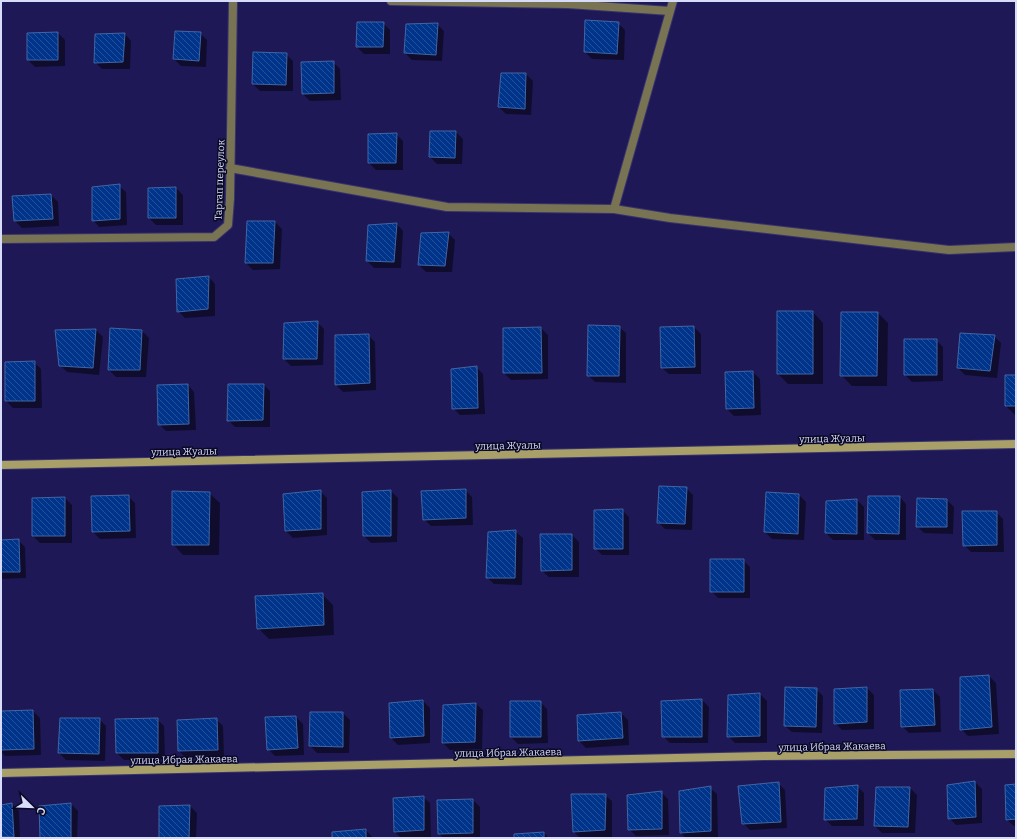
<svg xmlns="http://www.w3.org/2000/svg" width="1017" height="839" font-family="Bitter,serif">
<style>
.shadow{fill:#0007}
.building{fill:url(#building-back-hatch);stroke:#4165a4}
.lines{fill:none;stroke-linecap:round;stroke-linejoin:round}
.street-casing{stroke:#38336d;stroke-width:10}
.secondary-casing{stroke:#38336d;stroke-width:10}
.street{stroke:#787352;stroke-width:8}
.secondary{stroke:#a89f69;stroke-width:8}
.labels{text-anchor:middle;stroke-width:3;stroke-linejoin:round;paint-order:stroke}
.street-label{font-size:10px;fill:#d8dcfb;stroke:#0a0924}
</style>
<defs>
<pattern id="building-back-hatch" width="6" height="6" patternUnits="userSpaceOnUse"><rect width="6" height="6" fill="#00348a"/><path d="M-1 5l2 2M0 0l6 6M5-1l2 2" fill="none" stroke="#24519b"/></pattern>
</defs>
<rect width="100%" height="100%" fill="#1e1856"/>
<path class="shadow" d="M 383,23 L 390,30 L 390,54 L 364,54 L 357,47 Z
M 618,23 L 625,30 L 624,60 L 592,59 L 585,52 Z
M 437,24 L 444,31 L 442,61 L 412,60 L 405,53 Z
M 58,33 L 65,40 L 65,66 L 35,67 L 28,60 Z
M 200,33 L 207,40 L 206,67 L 181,66 L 174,59 Z
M 125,34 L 131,41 L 130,69 L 102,69 L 95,62 Z
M 286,54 L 293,61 L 293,91 L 260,91 L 253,84 Z
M 333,62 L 340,69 L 341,100 L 310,101 L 303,94 Z
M 526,74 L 533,81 L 531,115 L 506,114 L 499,107 Z
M 456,132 L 463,139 L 462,164 L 437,164 L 430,157 Z
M 396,134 L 403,141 L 403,170 L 376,170 L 369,163 L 369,135 Z
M 119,186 L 126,192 L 127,225 L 99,227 L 93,220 Z
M 176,188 L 183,195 L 183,225 L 156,225 L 149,218 L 149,189 Z
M 51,195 L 58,202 L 59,226 L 22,228 L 15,221 L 13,197 Z
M 275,222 L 282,229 L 280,269 L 253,270 L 246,263 Z
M 397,224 L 403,231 L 401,268 L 374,268 L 367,261 Z
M 448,233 L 455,240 L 452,272 L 426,272 L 419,265 Z
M 209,277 L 215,284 L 215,316 L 185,318 L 178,311 Z
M 813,312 L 823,323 L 823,384 L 788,384 L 778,374 Z
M 878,313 L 888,323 L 887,386 L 852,386 L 841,375 Z
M 317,322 L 324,329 L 323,365 L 291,366 L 284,359 Z
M 619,327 L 626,333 L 626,383 L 595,382 L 588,375 Z
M 694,327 L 701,334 L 701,374 L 669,374 L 662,368 Z
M 541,328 L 548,335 L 548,379 L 511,380 L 504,373 Z
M 96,330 L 103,337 L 99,375 L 67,372 L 60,365 L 56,331 Z
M 142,331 L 149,338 L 146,377 L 116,377 L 109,370 Z
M 368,335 L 375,342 L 376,390 L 343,392 L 336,385 Z
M 994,336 L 1001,343 L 997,378 L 965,375 L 958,368 Z
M 936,340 L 943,347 L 943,381 L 912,382 L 905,375 Z
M 34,362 L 41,369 L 42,408 L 13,408 L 6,401 L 6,363 Z
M 476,367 L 483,374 L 485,414 L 460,415 L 453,408 Z
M 753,372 L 760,379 L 761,415 L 734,416 L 727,409 Z
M 1016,376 L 1016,416 L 1006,406 Z
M 188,385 L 194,392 L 196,430 L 166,431 L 159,424 Z
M 264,385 L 270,391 L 270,427 L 235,427 L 228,420 Z
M 686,488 L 693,495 L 692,530 L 665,529 L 658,522 Z
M 465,490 L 472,497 L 473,525 L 431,526 L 424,519 Z
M 320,491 L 327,498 L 327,535 L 293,538 L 286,531 Z
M 391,491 L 398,498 L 397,542 L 371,543 L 364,536 Z
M 209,493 L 220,503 L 219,555 L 183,555 L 173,544 Z
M 799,495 L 806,502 L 804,540 L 772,539 L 765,532 Z
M 128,496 L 135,503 L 136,538 L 100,539 L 93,532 Z
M 900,497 L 906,504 L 906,540 L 875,540 L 868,533 Z
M 65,498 L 72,505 L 72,543 L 40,543 L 33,536 Z
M 857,500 L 864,507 L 864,540 L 833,540 L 826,533 L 827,502 Z
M 947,500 L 954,507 L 953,534 L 924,533 L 917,526 Z
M 622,510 L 629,517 L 629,555 L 602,555 L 595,548 Z
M 996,512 L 1003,519 L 1004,552 L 971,552 L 964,545 Z
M 516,532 L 523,538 L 522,585 L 494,584 L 487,577 Z
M 572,535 L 579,542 L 579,577 L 549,577 L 542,571 Z
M 18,540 L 25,547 L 26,578 L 1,579 L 1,541 Z
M 743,560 L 750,567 L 750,598 L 718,598 L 711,591 Z
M 322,594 L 333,605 L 334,635 L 269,639 L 258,628 Z
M 989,676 L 996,683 L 999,734 L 968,736 L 961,729 Z
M 867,688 L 874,695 L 874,729 L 842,730 L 835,723 L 835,690 Z
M 816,689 L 823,696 L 822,733 L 792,732 L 785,726 Z
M 933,690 L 940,697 L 941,732 L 909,733 L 902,726 Z
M 760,694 L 767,701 L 767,743 L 735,743 L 728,736 Z
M 702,700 L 709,707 L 708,743 L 670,743 L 663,736 Z
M 423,701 L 430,708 L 430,743 L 398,745 L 391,738 Z
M 540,702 L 547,709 L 548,743 L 518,744 L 511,737 Z
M 476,704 L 483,710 L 482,749 L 450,750 L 443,743 Z
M 33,711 L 40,718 L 41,755 L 5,756 L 1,752 L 1,712 Z
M 343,713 L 350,720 L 349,753 L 317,753 L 310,746 Z
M 621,713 L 628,720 L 629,745 L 586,748 L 579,741 L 578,716 Z
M 296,717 L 303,724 L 304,755 L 275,756 L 268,749 Z
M 99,719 L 106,726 L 105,761 L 66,760 L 59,753 Z
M 157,719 L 164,726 L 165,759 L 124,760 L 117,753 Z
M 216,719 L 223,726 L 224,757 L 186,758 L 179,751 Z
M 975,782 L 982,789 L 982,823 L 956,825 L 949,818 Z
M 778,783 L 785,790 L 787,828 L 750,830 L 743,823 Z
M 1016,785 L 1016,826 L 1014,826 L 1007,820 Z
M 857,786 L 864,793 L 864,826 L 832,826 L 825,819 Z
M 710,788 L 717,794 L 718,838 L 686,838 L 681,833 Z
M 910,788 L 917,795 L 915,833 L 882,833 L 875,826 Z
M 661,792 L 668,799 L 669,835 L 636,836 L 629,829 Z
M 605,795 L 612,801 L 612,837 L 580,838 L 574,832 Z
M 423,797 L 430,803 L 431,837 L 401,838 L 395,832 Z
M 473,800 L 480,807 L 480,838 L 443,838 L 439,833 Z
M 12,804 L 19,811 L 20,838 L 1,838 L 1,806 Z
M 71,804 L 78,811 L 77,838 L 41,838 Z
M 190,806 L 197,813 L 196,838 L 160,838 Z
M 366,830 L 373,838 L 333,838 Z
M 544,833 L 549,838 L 515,838 Z"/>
<path class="building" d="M 585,20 L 619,22 L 617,54 L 584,52 Z
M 357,22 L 384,22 L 383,47 L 356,47 Z
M 438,23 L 436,55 L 404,53 L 406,24 Z
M 175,31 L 201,32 L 199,61 L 173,59 Z
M 58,32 L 58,60 L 27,60 L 27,33 Z
M 125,33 L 123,62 L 94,63 L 95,34 Z
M 253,52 L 287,53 L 286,85 L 252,84 Z
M 334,61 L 334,93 L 302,94 L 301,62 Z
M 501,73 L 526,73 L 525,109 L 498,107 Z
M 430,131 L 456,131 L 455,158 L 429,157 Z
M 397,133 L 396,163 L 368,163 L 368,134 Z
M 120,184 L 120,219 L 92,221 L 92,187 Z
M 176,187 L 176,218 L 148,218 L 148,188 Z
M 51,194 L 53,219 L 14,221 L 12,196 Z
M 247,221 L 275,221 L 273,263 L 245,263 Z
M 397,223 L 394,262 L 366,261 L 368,225 Z
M 449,232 L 445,266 L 418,265 L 421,233 Z
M 209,276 L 208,309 L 177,312 L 176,279 Z
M 777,311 L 813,311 L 813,374 L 777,374 Z
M 841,312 L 878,312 L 877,376 L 840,376 Z
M 318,321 L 317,359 L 283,359 L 284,323 Z
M 588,325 L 620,326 L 619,376 L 587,376 Z
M 694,326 L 695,367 L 661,368 L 660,327 Z
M 541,327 L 542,373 L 503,373 L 503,328 Z
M 110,328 L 142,330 L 140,370 L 108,370 Z
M 96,329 L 93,368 L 59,366 L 55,330 Z
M 960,333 L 995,335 L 990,371 L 957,368 Z
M 369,334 L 370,383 L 335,385 L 335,335 Z
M 904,339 L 937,339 L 937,375 L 904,375 Z
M 35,361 L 35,401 L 5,401 L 5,362 Z
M 477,366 L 478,408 L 452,409 L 451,369 Z
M 753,371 L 754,408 L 726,409 L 725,372 Z
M 1005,375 L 1016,375 L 1016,406 L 1005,406 Z
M 188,384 L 189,424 L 158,425 L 157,385 Z
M 228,384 L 264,384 L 263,420 L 227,421 Z
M 659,486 L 687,487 L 685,524 L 657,523 Z
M 466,489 L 466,518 L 423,520 L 421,491 Z
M 321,490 L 321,529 L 285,531 L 283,494 Z
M 391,490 L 391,536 L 363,536 L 362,492 Z
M 172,491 L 210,492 L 209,545 L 172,545 Z
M 766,492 L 799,494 L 798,534 L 764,532 Z
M 129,495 L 130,531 L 92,532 L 91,496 Z
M 868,496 L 900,496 L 899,534 L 867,533 Z
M 65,497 L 65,536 L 32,536 L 32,498 Z
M 917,498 L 947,499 L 947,527 L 916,527 Z
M 857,499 L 857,534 L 825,533 L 826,501 Z
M 623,509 L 623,549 L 594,549 L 594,510 Z
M 962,511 L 997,511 L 997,545 L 963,546 Z
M 516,530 L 515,578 L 486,578 L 488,532 Z
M 540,534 L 572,534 L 572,570 L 541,571 Z
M 19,539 L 20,572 L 1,572 L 1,540 Z
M 710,559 L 744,559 L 744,592 L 710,592 Z
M 323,593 L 324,625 L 257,629 L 255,596 Z
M 989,675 L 992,727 L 960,730 L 960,677 Z
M 785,687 L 817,688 L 816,727 L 784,726 Z
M 867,687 L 867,722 L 834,724 L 834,689 Z
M 933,689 L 935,725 L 901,727 L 900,690 Z
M 760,693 L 760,736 L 727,737 L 728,695 Z
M 702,699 L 702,737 L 662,737 L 661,701 Z
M 423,700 L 424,736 L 390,738 L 389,703 Z
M 510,701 L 541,701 L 541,737 L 510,737 Z
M 476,703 L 475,742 L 442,743 L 443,705 Z
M 33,710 L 34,749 L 1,750 L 1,711 Z
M 310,712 L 343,712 L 343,747 L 309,746 Z
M 621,712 L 623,738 L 578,741 L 577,715 Z
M 296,716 L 298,748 L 267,750 L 265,717 Z
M 60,718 L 100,718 L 99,754 L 58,753 Z
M 158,718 L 158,753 L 116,753 L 115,719 Z
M 217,718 L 218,750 L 178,751 L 177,720 Z
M 975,781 L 976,817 L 948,819 L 947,785 Z
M 779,782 L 781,822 L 742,824 L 738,786 Z
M 1016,784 L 1016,819 L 1006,820 L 1005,785 Z
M 858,785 L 857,819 L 824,820 L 825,788 Z
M 711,786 L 711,831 L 680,833 L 679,791 Z
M 876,787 L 910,787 L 908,827 L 874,826 Z
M 662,791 L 662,829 L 628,830 L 627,795 Z
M 571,794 L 606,794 L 605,830 L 573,832 Z
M 424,796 L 424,830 L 394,832 L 393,798 Z
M 473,799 L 473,833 L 438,834 L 437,800 Z
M 12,803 L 14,837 L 1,837 L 1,805 Z
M 71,803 L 71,838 L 40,838 L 39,806 Z
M 190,805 L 189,838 L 159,838 L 159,806 Z
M 366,829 L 366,838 L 332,838 L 332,832 Z
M 544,832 L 544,838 L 514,838 L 514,834 Z"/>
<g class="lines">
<defs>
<path id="street" d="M 391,1 L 568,4 L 670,11
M 230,168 L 447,207 L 614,209 L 670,218 L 949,250 L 1016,247
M 614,209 L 673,1
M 1,239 L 214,237 L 228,225 L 230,199 L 233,1"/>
<path id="secondary" d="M 1,465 L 1016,444
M 1,773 L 766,756 L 1016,754"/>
</defs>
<use href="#street" class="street-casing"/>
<use href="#secondary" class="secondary-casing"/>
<use href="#street" class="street"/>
<use href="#secondary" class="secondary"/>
</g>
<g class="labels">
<g class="street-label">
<text transform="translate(219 180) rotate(-88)" y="4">Таргап переулок</text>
<text transform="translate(832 438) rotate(-1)" y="4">улица Жуалы</text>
<text transform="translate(508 445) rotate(-1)" y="4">улица Жуалы</text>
<text transform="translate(184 451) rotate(-1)" y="4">улица Жуалы</text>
<text transform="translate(832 746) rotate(-1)" y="4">улица Ибрая Жакаева</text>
<text transform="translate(508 752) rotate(-1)" y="4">улица Ибрая Жакаева</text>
<text transform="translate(184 759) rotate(-1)" y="4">улица Ибрая Жакаева</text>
</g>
</g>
<rect width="1017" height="839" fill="none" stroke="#d8dcfb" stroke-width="4"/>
<g transform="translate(32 807) rotate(113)" stroke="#0a0924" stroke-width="3" paint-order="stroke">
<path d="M0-3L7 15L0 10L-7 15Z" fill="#d8dcfb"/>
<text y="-6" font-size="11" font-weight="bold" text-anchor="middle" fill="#d8dcfb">С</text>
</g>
</svg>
